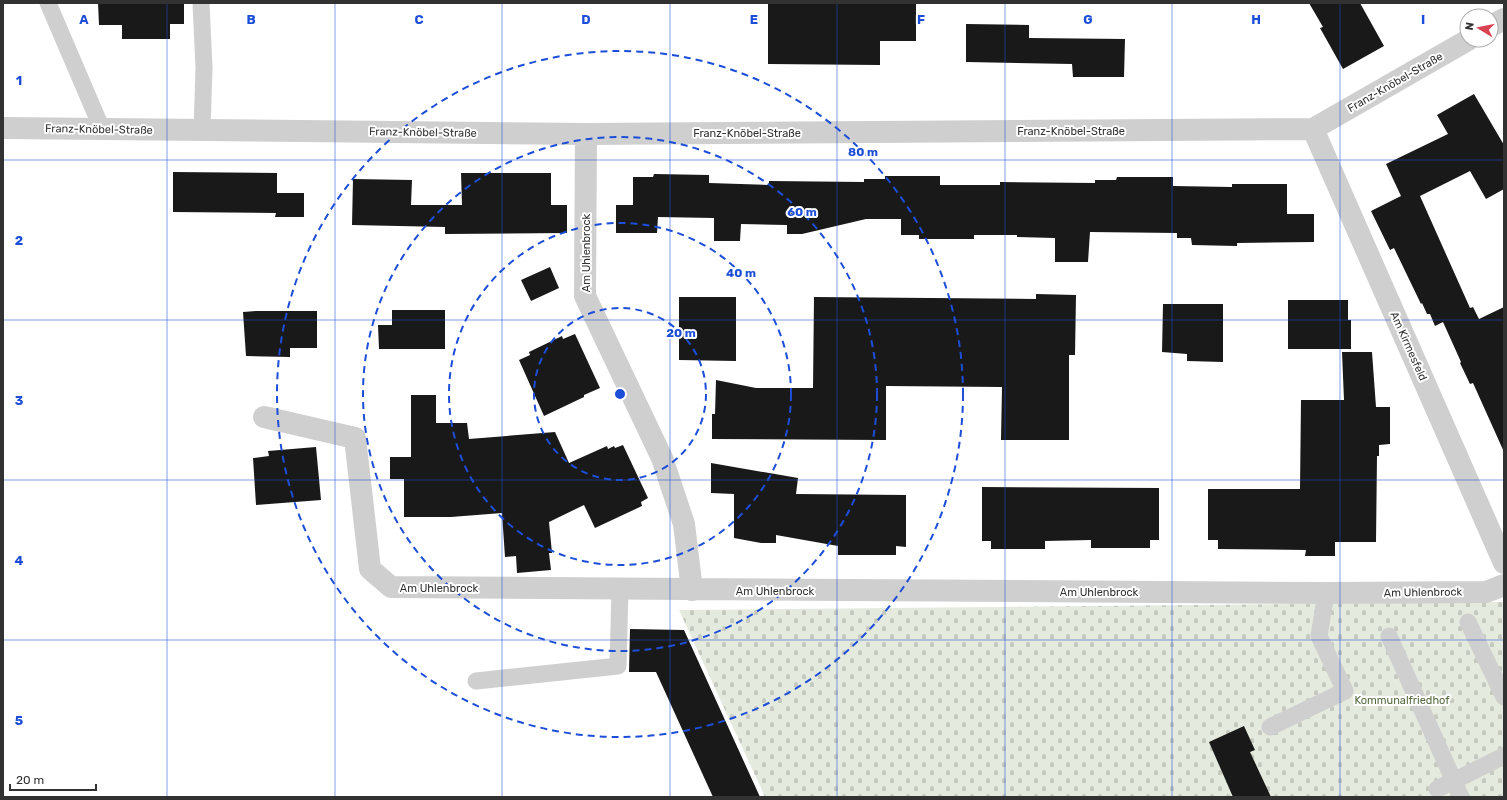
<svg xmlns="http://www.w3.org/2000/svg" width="1507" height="800" font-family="Rubik,sans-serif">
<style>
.cemetery{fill:url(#cemetery-stones)}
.building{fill:#191919}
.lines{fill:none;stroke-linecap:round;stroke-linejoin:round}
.service{stroke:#cfcfcf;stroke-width:17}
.minor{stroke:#cfcfcf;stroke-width:22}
.grid{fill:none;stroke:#1d4ed8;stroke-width:1;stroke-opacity:0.55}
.ring{fill:none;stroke:#1d4ed8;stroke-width:2;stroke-dasharray:7 5}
.labels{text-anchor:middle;stroke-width:4;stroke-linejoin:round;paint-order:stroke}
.street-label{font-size:11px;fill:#323232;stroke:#fff}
.park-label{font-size:11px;fill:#566b41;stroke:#fff}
.grid-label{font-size:13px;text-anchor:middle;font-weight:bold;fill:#1d4ed8;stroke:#fff;stroke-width:4;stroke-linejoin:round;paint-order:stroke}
.centre{fill:#1d4ed8;stroke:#fff;stroke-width:2}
.ring-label{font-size:12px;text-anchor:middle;font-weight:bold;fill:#1d4ed8;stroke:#fff;stroke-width:4;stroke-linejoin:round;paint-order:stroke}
</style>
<defs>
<pattern id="cemetery-stones" width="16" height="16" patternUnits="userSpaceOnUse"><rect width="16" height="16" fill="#e5eade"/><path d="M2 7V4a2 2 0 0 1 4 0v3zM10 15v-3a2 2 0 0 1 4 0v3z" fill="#c5c9bf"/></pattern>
</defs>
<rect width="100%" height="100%" fill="#fff"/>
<path class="cemetery" d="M 1504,602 L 1504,797 L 765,797 L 679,610 Z"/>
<path class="building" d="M 98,3 L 184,3 L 184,24 L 170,24 L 170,39 L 122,39 L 122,25 L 99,25 Z
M 768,3 L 916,3 L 916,41 L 880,41 L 880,65 L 768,64 Z
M 1309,3 L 1360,3 L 1384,46 L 1343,69 L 1320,28 L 1323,27 Z
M 966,24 L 1029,25 L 1029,38 L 1125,39 L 1124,77 L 1073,77 L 1072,64 L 966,62 Z
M 1474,94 L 1504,145 L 1504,189 L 1486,199 L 1470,171 L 1420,196 L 1470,308 L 1473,307 L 1479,319 L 1504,307 L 1504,452 L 1473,383 L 1470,384 L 1460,363 L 1461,362 L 1443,322 L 1435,326 L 1430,314 L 1427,314 L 1422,303 L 1421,304 L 1394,248 L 1390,250 L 1371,211 L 1401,196 L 1386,164 L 1448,134 L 1437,115 Z
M 173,172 L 277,173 L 277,193 L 304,193 L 304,217 L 275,217 L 276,213 L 173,212 Z
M 461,173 L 551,173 L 551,205 L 567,205 L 567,233 L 445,234 L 445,227 L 352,225 L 353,179 L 412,180 L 411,205 L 462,205 Z
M 654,174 L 709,175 L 709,183 L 769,185 L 769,181 L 864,182 L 864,179 L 885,179 L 885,176 L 940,176 L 940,185 L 1000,185 L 1000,182 L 1095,183 L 1095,180 L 1116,180 L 1117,177 L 1173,177 L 1173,186 L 1232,187 L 1232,184 L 1287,184 L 1287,214 L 1314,214 L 1314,242 L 1237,243 L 1237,246 L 1192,245 L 1191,238 L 1177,238 L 1177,233 L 1090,232 L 1088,262 L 1055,262 L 1055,238 L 1017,237 L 1017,235 L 974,235 L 974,239 L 919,239 L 919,235 L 901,235 L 901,219 L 866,219 L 802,234 L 787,234 L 787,225 L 741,224 L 740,241 L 714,241 L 714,218 L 658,217 L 657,233 L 616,233 L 616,205 L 633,205 L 633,177 L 653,177 Z
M 550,267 L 559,288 L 531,301 L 521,280 Z
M 1036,294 L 1076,295 L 1075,355 L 1069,355 L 1069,440 L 1001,440 L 1002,387 L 886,386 L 886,440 L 712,439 L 712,414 L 715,414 L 716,380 L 756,388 L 813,388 L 814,297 L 1036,299 Z
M 679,297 L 736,297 L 736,361 L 679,360 Z
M 1288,300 L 1348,300 L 1348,320 L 1351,320 L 1351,349 L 1288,349 Z
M 1163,304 L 1223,304 L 1223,362 L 1187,361 L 1187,354 L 1162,352 Z
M 392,310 L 445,310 L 445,349 L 379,349 L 378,325 L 392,325 Z
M 256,311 L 317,311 L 317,348 L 290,348 L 290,357 L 246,356 L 243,312 Z
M 575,334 L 600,388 L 584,395 L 584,397 L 544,416 L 519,360 L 530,355 L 529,352 L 562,336 L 563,339 Z
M 1342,352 L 1372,352 L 1376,407 L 1390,407 L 1390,444 L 1379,445 L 1379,456 L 1377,456 L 1376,542 L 1335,542 L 1335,556 L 1305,556 L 1306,550 L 1218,549 L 1218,540 L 1208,540 L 1208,489 L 1300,489 L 1301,400 L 1344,400 Z
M 411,395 L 436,395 L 436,423 L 467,423 L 469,439 L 555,432 L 569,463 L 607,446 L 608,449 L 614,446 L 615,448 L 623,445 L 648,498 L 641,502 L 642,506 L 595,528 L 584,505 L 549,522 L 552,553 L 549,553 L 551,570 L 517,573 L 516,556 L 505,557 L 502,513 L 451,517 L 404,517 L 404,479 L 390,479 L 390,457 L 411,457 Z
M 316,447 L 321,500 L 256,505 L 253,458 L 269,456 L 268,451 Z
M 711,463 L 798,478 L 796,494 L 906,495 L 906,547 L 896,546 L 896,555 L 838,555 L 838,546 L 776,535 L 776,543 L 761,543 L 734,538 L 734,494 L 711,493 Z
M 982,487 L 1159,488 L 1159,540 L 1150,540 L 1150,548 L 1091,548 L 1091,540 L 1045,541 L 1045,549 L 991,549 L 991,541 L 982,541 Z
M 630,629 L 684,630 L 760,797 L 713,797 L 656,672 L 629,672 Z
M 1244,726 L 1255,750 L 1250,752 L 1271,797 L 1233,797 L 1209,742 Z"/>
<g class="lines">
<path class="service" d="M 48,3 L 102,129
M 201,3 L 204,68 L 202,130
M 1468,622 L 1504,697
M 1389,636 L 1461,797
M 476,681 L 618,666 L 620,589
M 1270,727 L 1345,691 L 1319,636 L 1326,593
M 1437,789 L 1504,756"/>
<path class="minor" d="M 1491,26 L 1504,19
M 3,128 L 586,134 L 1313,129 L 1468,40
M 1313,129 L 1504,563
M 586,134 L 585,296 L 662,458 L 684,524 L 692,590
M 264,417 L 355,438 L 370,569 L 391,587 L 1326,593 L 1486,592 L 1504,585"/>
</g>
<path class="grid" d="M 167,3 L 167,797M 335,3 L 335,797M 502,3 L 502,797M 670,3 L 670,797M 837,3 L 837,797M 1005,3 L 1005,797M 1172,3 L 1172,797M 1340,3 L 1340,797M 3,160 L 1504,160M 3,320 L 1504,320M 3,480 L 1504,480M 3,640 L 1504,640"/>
<g class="ring">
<circle cx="620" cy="394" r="86"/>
<circle cx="620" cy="394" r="171"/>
<circle cx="620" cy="394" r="257"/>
<circle cx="620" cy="394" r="343"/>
</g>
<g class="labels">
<g class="street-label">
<text transform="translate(1395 82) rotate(-30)" y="4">Franz-Knöbel-Straße</text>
<text transform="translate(99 129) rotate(1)" y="4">Franz-Knöbel-Straße</text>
<text x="1071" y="135">Franz-Knöbel-Straße</text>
<text transform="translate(423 132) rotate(1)" y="4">Franz-Knöbel-Straße</text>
<text x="747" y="137">Franz-Knöbel-Straße</text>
<text transform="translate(586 253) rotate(-90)" y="4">Am Uhlenbrock</text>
<text transform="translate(1409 346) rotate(66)" y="4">Am Kirmesfeld</text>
<text x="439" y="592">Am Uhlenbrock</text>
<text x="775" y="595">Am Uhlenbrock</text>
<text x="1099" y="596">Am Uhlenbrock</text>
<text transform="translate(1423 592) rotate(-1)" y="4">Am Uhlenbrock</text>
</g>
<g class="park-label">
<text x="1402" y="704">Kommunalfriedhof</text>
</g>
</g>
<g class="grid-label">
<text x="84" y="24">A</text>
<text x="251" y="24">B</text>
<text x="419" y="24">C</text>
<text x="586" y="24">D</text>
<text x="754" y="24">E</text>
<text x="921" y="24">F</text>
<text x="1088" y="24">G</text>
<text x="1256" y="24">H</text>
<text x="1423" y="24">I</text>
<text x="19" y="85">1</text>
<text x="19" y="245">2</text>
<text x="19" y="405">3</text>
<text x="19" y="565">4</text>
<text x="19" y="725">5</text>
</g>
<circle cx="620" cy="394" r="6" class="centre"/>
<g class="ring-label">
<text x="863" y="156">80 m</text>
<text x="802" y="216">60 m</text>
<text x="741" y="277">40 m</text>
<text x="681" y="337">20 m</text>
</g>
<rect width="1507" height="800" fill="none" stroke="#323232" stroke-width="8"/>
<g transform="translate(1479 28) rotate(280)"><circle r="19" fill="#ffffff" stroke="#adadad"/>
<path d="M0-3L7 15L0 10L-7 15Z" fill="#da4252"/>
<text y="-6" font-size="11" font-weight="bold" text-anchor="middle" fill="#323232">N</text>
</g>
<path d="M10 784v6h86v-6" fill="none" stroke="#323232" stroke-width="2"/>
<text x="16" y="784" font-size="12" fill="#323232" stroke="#ffffff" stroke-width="3" paint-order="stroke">20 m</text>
</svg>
